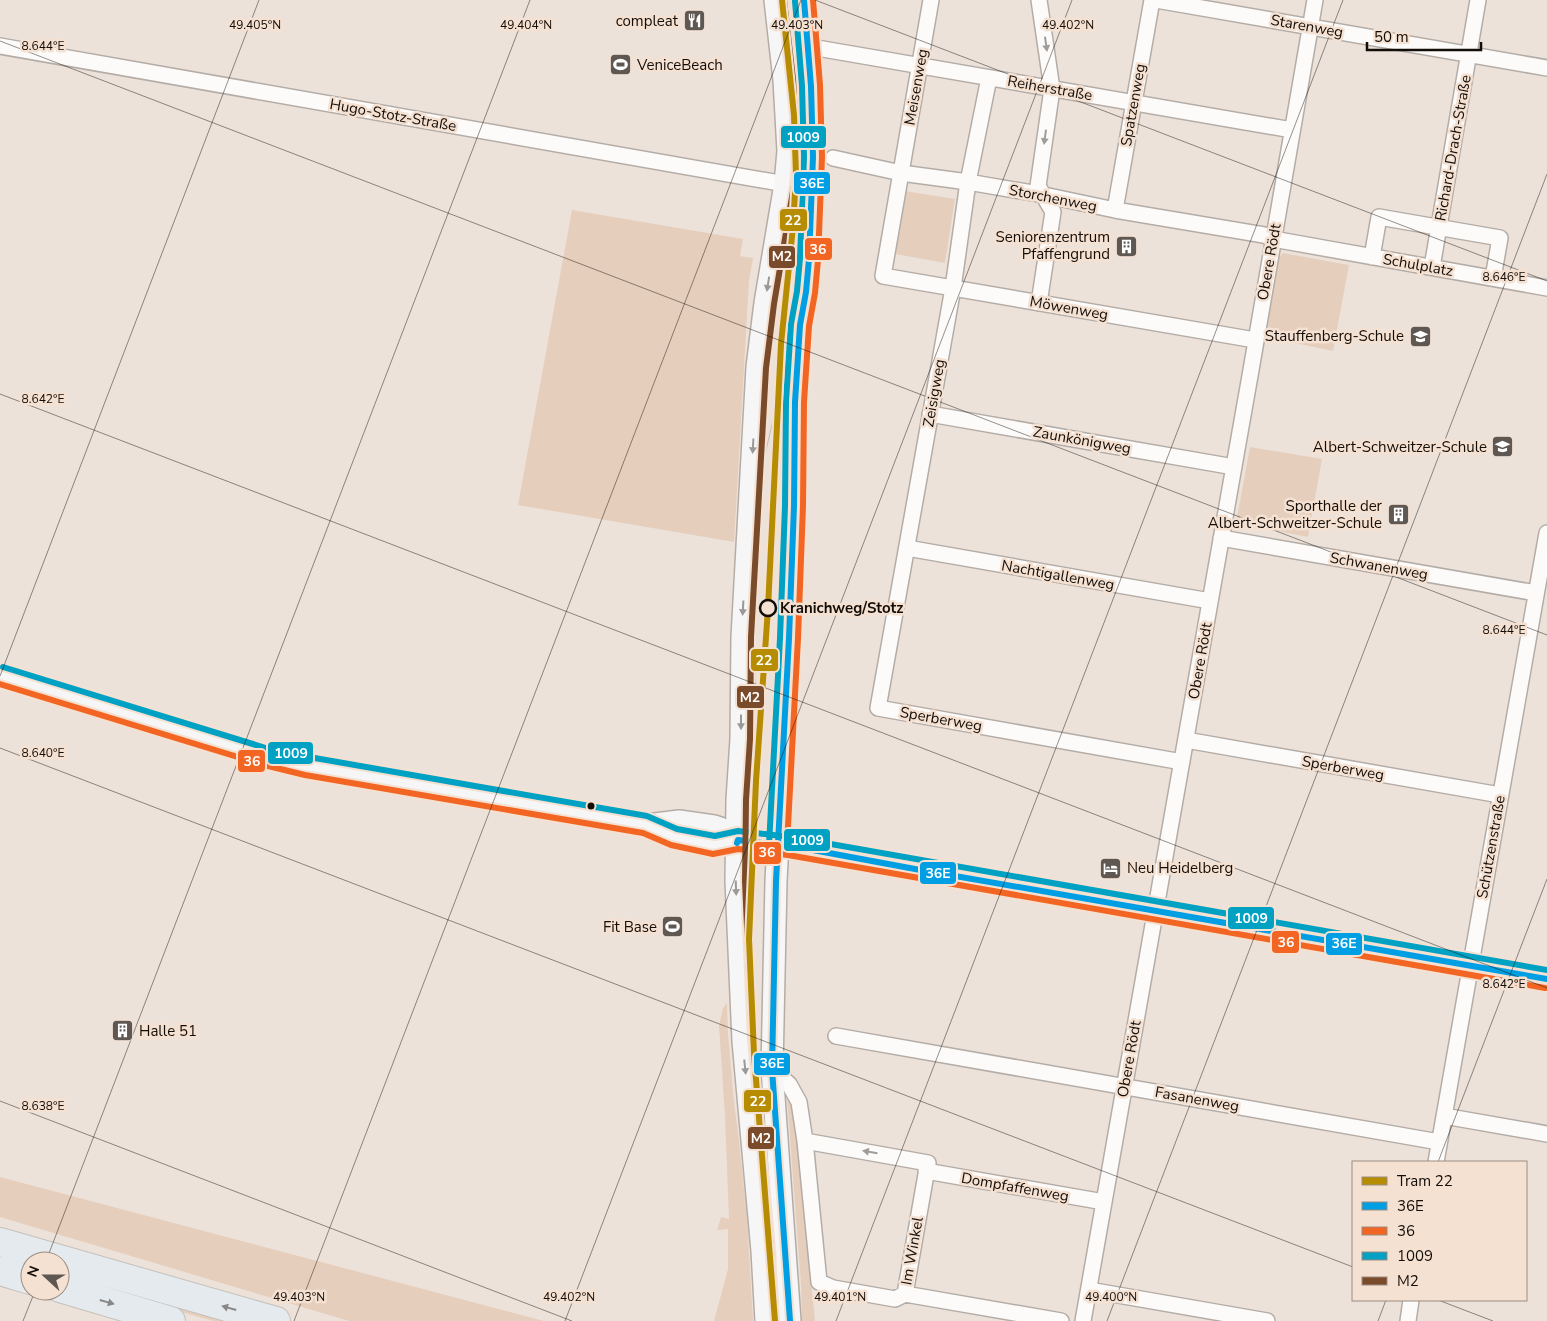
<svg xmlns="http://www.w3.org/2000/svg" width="1547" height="1321" font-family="'Nunito Sans',sans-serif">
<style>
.green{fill:#e6cebc}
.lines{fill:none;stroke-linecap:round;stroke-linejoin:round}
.minor-casing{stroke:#b4aca6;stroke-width:18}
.secondary-casing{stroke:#b4aca6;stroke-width:24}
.motorway-casing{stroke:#c5c0bb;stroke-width:30}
.minor{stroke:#fcfbf9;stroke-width:15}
.secondary{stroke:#f6f6f6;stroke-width:21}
.motorway{stroke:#e4eaee;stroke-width:28}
.tram{stroke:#c2bebc;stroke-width:1}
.bus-1-casing{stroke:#f5e1d2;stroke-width:10}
.bus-2-casing{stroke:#f5e1d2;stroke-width:10}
.bus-3-casing{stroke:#f5e1d2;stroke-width:10}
.bus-4-casing{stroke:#f5e1d2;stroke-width:10}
.bus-1{stroke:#009ee2;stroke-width:6}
.bus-2{stroke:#f26522;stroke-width:6}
.bus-3{stroke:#01a1c4;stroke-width:6}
.bus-4{stroke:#7a4b2a;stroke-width:6}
.tram-1-casing{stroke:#f5e1d2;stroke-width:10}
.tram-1{stroke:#b68c02;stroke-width:6}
.oneway{fill:#9f9c99}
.oneway2{fill:#9b9997}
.oneway3{fill:#868786}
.ticks{fill:none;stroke:#130d08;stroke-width:1;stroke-opacity:0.45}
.stop-dot{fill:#f5e1d2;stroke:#130d08;stroke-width:2.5}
.bus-dot{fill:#130d08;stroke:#f5e1d2;stroke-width:2}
.labels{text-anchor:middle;stroke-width:5;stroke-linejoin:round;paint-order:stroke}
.poi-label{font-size:15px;fill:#130d08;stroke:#f5e1d2;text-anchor:end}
.street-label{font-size:15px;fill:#130d08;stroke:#f5e1d2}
.stop-label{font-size:15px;font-weight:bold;fill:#130d08;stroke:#f5e1d2;text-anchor:start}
.ticks-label{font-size:12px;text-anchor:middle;fill:#130d08;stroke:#f5e1d2;stroke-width:5;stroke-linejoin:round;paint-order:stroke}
.line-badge{stroke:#f5e1d2;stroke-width:2}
.badge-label{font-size:14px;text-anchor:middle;font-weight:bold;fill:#fff}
</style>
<rect width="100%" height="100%" fill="#ede2da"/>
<path class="green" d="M 905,191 L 955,199 L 945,263 L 895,254 Z
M 572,210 L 743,239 L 740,256 L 753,258 L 749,281 L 734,542 L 518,505 Z
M 1283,253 L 1349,265 L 1333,351 L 1271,338 L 1266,330 L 1278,258 Z
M 1250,447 L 1322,459 L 1308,537 L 1236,523 Z
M 727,1003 L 728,1034 L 734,1102 L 739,1141 L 747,1218 L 753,1321 L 714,1321 L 728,1269 L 728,1229 L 717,1230 L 721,1217 L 729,1219 L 725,1117 L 719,1026 L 723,1008 Z
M 787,1097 L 792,1098 L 795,1114 L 815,1321 L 802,1321 L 801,1285 Z
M 0,1177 L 544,1321 L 349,1321 L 0,1217 Z
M 60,1271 L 233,1321 L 213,1321 L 60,1277 Z"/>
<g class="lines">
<defs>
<path id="minor" d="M 931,0 L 883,276 L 1255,340
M 1156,0 L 1547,68
M 0,46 L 785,184
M 809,48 L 817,48 L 1292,130
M 989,78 L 968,182 L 953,288 L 878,708 L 1182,762
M 833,158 L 901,173 L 968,182 L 1044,195 L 1115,210 L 1264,235 L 1273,239 L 1547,288
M 1115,210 L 1152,0
M 1372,257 L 1379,217 L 1500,238 L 1493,278
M 1432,267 L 1478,0
M 1039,303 L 1053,212 L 1038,186 L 1052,89 L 1039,0
M 930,414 L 1234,467
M 1221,538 L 1536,593
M 907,548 L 1210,601
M 1186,740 L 1500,795
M 778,845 L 1547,979
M 836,1036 L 1439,1142
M 772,1069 L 789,1084 L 799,1102 L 805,1141 L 819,1282 L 833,1288 L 895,1299 L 905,1294
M 1444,1116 L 1547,1134
M 805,1141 L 928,1163 L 905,1294
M 1436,1162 L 1547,533
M 926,1171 L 1104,1202
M 1089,1290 L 1267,1321
M 905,1294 L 1061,1321
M 1083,1321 L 1251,370 L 1315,0
M 1408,1321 L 1411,1300"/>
<path id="secondary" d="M 0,675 L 91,704 L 267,757 L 307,766 L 645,825 L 674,837 L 715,845 L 738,840 L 778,845
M 647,825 L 679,821 L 714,826 L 720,828 L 738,840
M 766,1321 L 762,1251 L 743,1041 L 736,881 L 737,800 L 741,739 L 742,637 L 757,367 L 765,303 L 785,184 L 788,151 L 784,80 L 775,0
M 790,1321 L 772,1069 L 776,881 L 789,638 L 794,506 L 795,402 L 800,325 L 806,292 L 809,259 L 813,157 L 811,86 L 804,0"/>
<path id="motorway" d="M 0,1242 L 276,1321
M 0,1271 L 30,1280
M 60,1288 L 171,1321"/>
</defs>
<use href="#minor" class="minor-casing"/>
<use href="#secondary" class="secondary-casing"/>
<use href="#motorway" class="motorway-casing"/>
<use href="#minor" class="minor"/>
<use href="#secondary" class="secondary"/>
<use href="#motorway" class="motorway"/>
<path class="tram" d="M 760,725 L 751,637 L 756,572 L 758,504 L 763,463 L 779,395"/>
<defs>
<path id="bus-1" d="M 737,843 L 738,840 L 802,848 L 915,869 L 1547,979
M 790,1321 L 772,1069 L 776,881 L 789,638 L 794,506 L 795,402 L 800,325 L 806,292 L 809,259 L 813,157 L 811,86 L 804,0"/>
<path id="bus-2" d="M 0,684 L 264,765 L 305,775 L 643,833 L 671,845 L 713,854 L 738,849 L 788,855 L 1545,988
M 787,845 L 798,638 L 803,506 L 804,402 L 809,326 L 815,293 L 818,260 L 822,157 L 820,85 L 813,0"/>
<path id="bus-3" d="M 3,667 L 269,749 L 309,757 L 647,816 L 677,829 L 715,836 L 738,831 L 791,837 L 1547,970
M 769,845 L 780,638 L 785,506 L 786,401 L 791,324 L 797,291 L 800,258 L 804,157 L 802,86 L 795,1"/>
<path id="bus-4" d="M 775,1321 L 771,1250 L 752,1040 L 745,881 L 746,800 L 750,739 L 751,637 L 766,368 L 774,304 L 794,185 L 797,152 L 793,79 L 784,0"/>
</defs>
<use href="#bus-1" class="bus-1-casing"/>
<use href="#bus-2" class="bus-2-casing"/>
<use href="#bus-3" class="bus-3-casing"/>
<use href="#bus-4" class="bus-4-casing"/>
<use href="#bus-1" class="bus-1"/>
<use href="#bus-2" class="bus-2"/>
<use href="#bus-3" class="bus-3"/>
<use href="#bus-4" class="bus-4"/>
<defs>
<path id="tram-1" d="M 775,1321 L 754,1054 L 749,939 L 756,781 L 768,608 L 781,344 L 793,227 L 796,175 L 794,115 L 782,0"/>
</defs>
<use href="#tram-1" class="tram-1-casing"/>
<use href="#tram-1" class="tram-1"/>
</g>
<defs><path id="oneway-solid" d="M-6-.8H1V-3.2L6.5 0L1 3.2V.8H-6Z" transform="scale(1.25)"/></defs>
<g class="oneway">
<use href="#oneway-solid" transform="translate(1046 44) rotate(82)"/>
<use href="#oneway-solid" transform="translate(1045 137) rotate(98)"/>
<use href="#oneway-solid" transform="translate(870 1152) rotate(-170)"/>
</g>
<g class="oneway2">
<use href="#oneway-solid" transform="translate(768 284) rotate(99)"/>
<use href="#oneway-solid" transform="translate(753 446) rotate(93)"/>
<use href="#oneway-solid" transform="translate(743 608) rotate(93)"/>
<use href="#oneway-solid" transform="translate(741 722) rotate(90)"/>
<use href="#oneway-solid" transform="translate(736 888) rotate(88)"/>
<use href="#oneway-solid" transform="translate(745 1067) rotate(84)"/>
</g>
<g class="oneway3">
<use href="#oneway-solid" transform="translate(107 1302) rotate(16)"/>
<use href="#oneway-solid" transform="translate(229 1308) rotate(-164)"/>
</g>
<path class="ticks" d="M 815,0 L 1547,281M 0,41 L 1547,635M 0,394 L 1547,988M 0,676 L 259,0M 0,748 L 1353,1267M 0,1101 L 572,1321M 1438,1162 L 1547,879M 46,1261 L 530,0M 1438,1300 L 1493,1321M 23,1321 L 35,1291M 294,1321 L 801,0M 565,1321 L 1072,0M 836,1321 L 1343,0M 1107,1321 L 1547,174M 1378,1321 L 1386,1300"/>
<defs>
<symbol id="restaurant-square" viewBox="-11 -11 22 22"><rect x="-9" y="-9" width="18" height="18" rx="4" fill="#5f5852" stroke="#f5e1d2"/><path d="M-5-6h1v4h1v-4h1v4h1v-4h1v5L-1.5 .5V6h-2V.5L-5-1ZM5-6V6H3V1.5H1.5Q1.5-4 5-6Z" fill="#fff"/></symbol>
<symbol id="stadium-square" viewBox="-11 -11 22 22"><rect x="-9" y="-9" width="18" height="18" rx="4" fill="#5f5852" stroke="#f5e1d2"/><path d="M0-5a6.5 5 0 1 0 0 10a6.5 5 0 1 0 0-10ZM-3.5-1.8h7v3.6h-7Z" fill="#fff"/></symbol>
<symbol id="building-square" viewBox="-11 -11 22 22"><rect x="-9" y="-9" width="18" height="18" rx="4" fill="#5f5852" stroke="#f5e1d2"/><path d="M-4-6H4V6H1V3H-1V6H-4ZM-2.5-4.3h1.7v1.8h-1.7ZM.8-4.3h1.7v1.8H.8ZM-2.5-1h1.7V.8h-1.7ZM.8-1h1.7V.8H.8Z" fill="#fff"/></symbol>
<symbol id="school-square" viewBox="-11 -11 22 22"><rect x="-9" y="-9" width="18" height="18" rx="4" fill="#5f5852" stroke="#f5e1d2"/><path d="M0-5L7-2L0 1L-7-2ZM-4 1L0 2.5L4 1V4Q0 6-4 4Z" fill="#fff"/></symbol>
<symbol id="hotel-square" viewBox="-11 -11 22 22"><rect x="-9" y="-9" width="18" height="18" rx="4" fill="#5f5852" stroke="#f5e1d2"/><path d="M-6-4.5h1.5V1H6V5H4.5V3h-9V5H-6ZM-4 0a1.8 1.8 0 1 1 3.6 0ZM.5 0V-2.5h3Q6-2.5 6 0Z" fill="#fff"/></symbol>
</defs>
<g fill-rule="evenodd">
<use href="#restaurant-square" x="682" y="8" width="25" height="25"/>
<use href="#stadium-square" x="608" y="52" width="25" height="25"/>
<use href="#building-square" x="1114" y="234" width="25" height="25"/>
<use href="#school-square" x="1408" y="324" width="25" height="25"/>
<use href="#school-square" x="1490" y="434" width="25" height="25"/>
<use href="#building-square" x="1386" y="502" width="25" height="25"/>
<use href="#hotel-square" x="1098" y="856" width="25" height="25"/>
<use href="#stadium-square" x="660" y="914" width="25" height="25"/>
<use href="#building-square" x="110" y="1018" width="25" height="25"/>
</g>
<circle class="stop-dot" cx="768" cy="608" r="8"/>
<circle class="bus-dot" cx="591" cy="806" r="4.5"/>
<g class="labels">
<g class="poi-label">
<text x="678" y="26">compleat</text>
<text x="637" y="70" text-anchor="start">VeniceBeach</text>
<text x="1110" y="242">Seniorenzentrum<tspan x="1110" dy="17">Pfaffengrund</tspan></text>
<text x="1404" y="341">Stauffenberg-Schule</text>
<text x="1487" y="452">Albert-Schweitzer-Schule</text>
<text x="1382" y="511">Sporthalle der<tspan x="1382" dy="17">Albert-Schweitzer-Schule</tspan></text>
<text x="1127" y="873" text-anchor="start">Neu Heidelberg</text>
<text x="657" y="932">Fit Base</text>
<text x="139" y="1036" text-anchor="start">Halle 51</text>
</g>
<g class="street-label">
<text transform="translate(1307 26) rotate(10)" y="5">Starenweg</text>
<text transform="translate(916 87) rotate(-80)" y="5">Meisenweg</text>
<text transform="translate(1050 88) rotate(10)" y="5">Reiherstraße</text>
<text transform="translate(1133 105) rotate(-80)" y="5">Spatzenweg</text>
<text transform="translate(393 115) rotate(10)" y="5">Hugo-Stotz-Straße</text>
<text transform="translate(1453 148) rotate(-80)" y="5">Richard-Drach-Straße</text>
<text transform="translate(1053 198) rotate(11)" y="5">Storchenweg</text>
<text transform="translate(1269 262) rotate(-80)" y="5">Obere Rödt</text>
<text transform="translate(1418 265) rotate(10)" y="5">Schulplatz</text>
<text transform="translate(1069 308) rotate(10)" y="5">Möwenweg</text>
<text transform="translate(934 393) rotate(-80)" y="5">Zeisigweg</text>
<text transform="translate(1082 440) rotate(10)" y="5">Zaunkönigweg</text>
<text transform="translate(1379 566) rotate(10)" y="5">Schwanenweg</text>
<text transform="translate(1058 575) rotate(10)" y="5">Nachtigallenweg</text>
<text transform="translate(1200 661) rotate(-80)" y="5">Obere Rödt</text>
<text transform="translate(941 719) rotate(10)" y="5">Sperberweg</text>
<text transform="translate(1343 768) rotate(10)" y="5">Sperberweg</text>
<text transform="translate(1491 847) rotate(-80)" y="5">Schützenstraße</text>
<text transform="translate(1129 1059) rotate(-80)" y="5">Obere Rödt</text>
<text transform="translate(1197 1099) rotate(10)" y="5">Fasanenweg</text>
<text transform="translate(1015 1187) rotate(10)" y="5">Dompfaffenweg</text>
<text transform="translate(912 1251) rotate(-80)" y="5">Im Winkel</text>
</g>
<g class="stop-label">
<text x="780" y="613">Kranichweg/Stotz</text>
</g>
</g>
<g class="ticks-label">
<text x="255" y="29">49.405°N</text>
<text x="526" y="29">49.404°N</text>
<text x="797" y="29">49.403°N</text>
<text x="1068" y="29">49.402°N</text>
<text x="43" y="50">8.644°E</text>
<text x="1504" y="281">8.646°E</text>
<text x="43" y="403">8.642°E</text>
<text x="1504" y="634">8.644°E</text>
<text x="43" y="757">8.640°E</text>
<text x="1504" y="988">8.642°E</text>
<text x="43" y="1110">8.638°E</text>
<text x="299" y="1301">49.403°N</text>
<text x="569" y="1301">49.402°N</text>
<text x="840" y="1301">49.401°N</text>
<text x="1111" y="1301">49.400°N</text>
</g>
<g class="line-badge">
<rect x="780" y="125" width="47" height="24" rx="5" fill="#01a1c4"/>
<rect x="793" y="171" width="38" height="24" rx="5" fill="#009ee2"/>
<rect x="779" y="208" width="29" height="24" rx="5" fill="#b68c02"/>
<rect x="804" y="237" width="29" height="24" rx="5" fill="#f26522"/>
<rect x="768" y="245" width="28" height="24" rx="5" fill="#7a4b2a"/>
<rect x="750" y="648" width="29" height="24" rx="5" fill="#b68c02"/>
<rect x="736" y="685" width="29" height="24" rx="5" fill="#7a4b2a"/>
<rect x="267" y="741" width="47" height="24" rx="5" fill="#01a1c4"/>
<rect x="237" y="749" width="29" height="24" rx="5" fill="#f26522"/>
<rect x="783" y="828" width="48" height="24" rx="5" fill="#01a1c4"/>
<rect x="753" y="841" width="29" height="24" rx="5" fill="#f26522"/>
<rect x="919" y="861" width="38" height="24" rx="5" fill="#009ee2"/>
<rect x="1227" y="906" width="48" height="24" rx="5" fill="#01a1c4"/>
<rect x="1271" y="930" width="29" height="24" rx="5" fill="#f26522"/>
<rect x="1325" y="932" width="38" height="24" rx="5" fill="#009ee2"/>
<rect x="753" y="1052" width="38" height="24" rx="5" fill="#009ee2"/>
<rect x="743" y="1089" width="29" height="24" rx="5" fill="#b68c02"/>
<rect x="747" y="1126" width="28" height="24" rx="5" fill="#7a4b2a"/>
</g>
<g class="badge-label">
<text x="803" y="142">1009</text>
<text x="812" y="188">36E</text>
<text x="793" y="225">22</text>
<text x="818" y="254">36</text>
<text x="782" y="261">M2</text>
<text x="764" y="665">22</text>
<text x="750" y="702">M2</text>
<text x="291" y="758">1009</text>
<text x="252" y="766">36</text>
<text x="807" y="845">1009</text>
<text x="767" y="857">36</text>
<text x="938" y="878">36E</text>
<text x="1251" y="923">1009</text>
<text x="1286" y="947">36</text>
<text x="1344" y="948">36E</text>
<text x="772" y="1068">36E</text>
<text x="758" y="1106">22</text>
<text x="761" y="1143">M2</text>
</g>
<rect x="1352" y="1161" width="175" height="140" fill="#f5e1d2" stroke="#9b8c81"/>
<rect x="1362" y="1177" width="25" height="8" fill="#b68c02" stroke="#9b8c81"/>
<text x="1397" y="1186" font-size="15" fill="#130d08">Tram 22</text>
<rect x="1362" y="1202" width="25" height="8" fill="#009ee2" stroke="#9b8c81"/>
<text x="1397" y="1211" font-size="15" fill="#130d08">36E</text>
<rect x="1362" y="1227" width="25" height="8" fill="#f26522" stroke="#9b8c81"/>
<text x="1397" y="1236" font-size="15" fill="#130d08">36</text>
<rect x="1362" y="1252" width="25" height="8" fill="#01a1c4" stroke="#9b8c81"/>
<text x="1397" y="1261" font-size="15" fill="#130d08">1009</text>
<rect x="1362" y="1277" width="25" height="8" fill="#7a4b2a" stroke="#9b8c81"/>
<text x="1397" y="1286" font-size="15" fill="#130d08">M2</text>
<g transform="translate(45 1276) rotate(291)"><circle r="24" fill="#f5e1d2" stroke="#9b8c81"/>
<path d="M0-4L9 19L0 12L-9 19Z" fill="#5f5852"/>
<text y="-8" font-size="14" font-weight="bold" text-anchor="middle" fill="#130d08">N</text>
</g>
<path d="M1367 42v8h114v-8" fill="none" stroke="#130d08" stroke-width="2.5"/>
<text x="1374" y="42" font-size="15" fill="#130d08" stroke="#f5e1d2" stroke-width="4" paint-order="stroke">50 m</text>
</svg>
